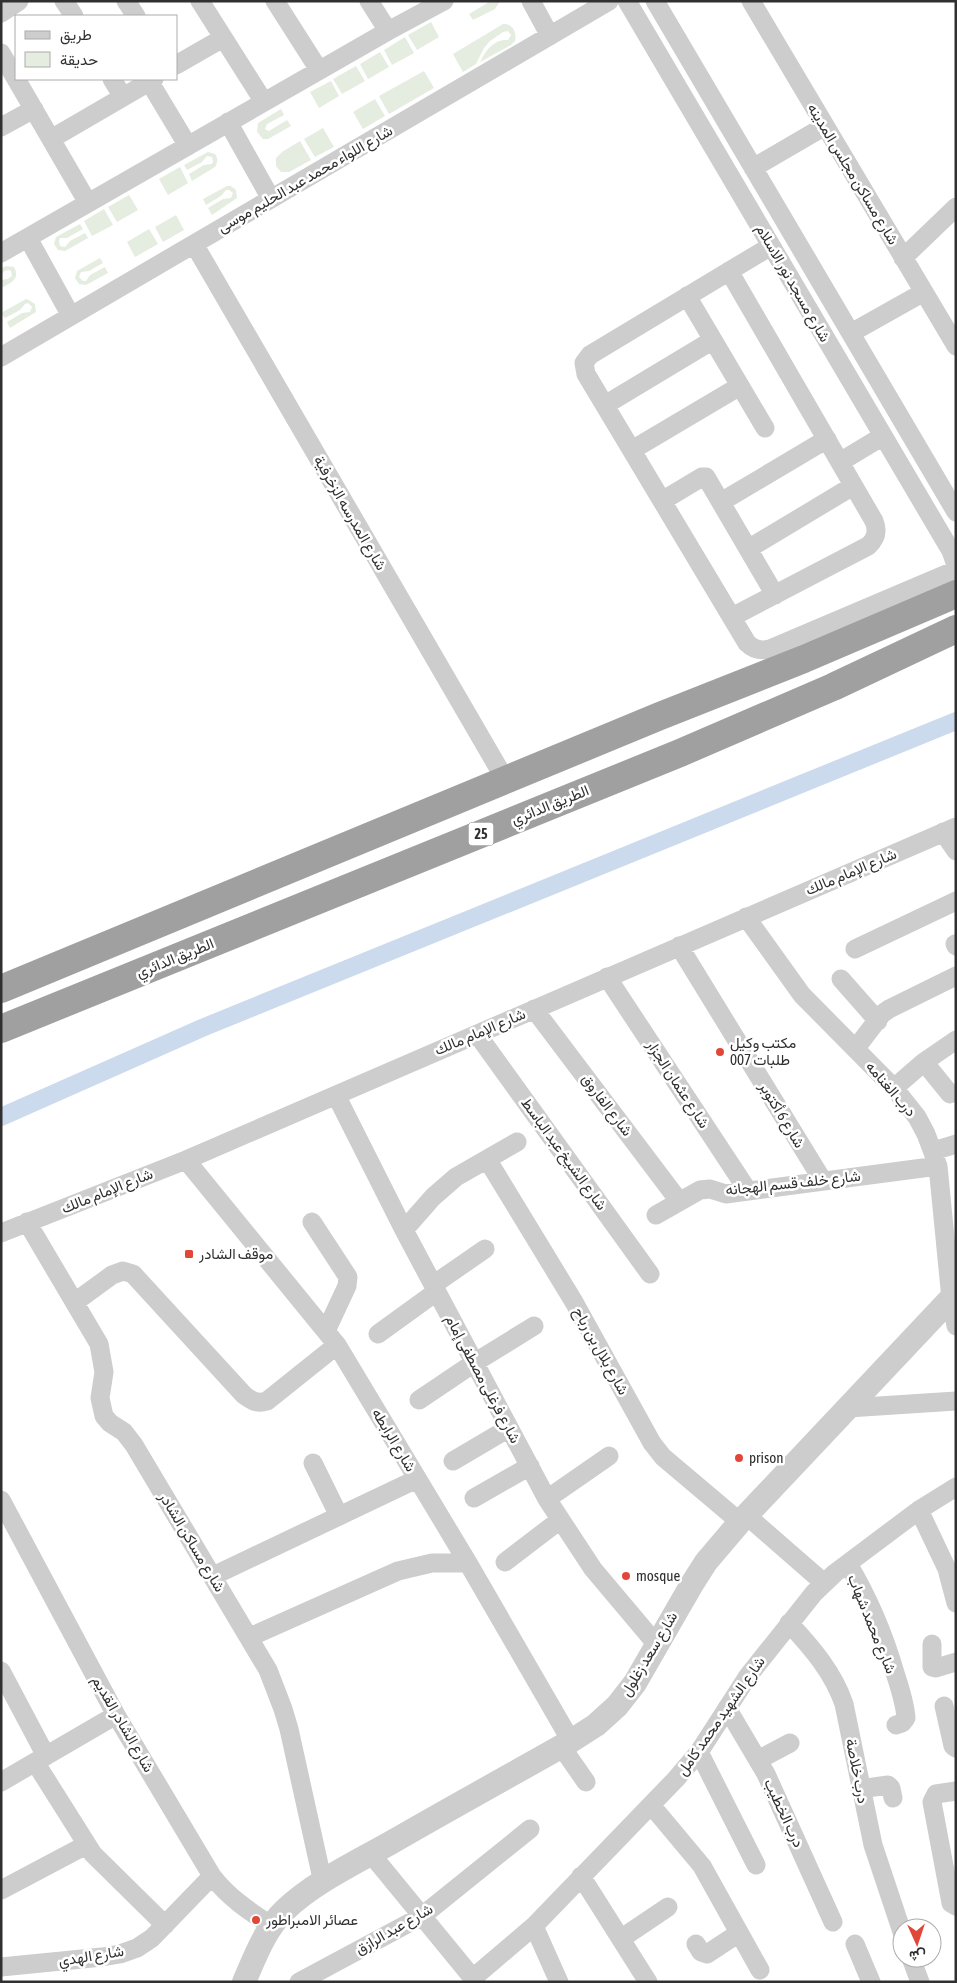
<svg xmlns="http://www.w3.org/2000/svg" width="957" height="1983" font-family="'Asap Condensed',Vazirmatn,sans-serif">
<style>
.green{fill:#e4eddf}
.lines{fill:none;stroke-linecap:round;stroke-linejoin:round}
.canal{stroke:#cbdaec;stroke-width:18}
.minor{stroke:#cdcdcd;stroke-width:19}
.tertiary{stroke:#cdcdcd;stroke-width:24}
.trunk{stroke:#a0a0a0;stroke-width:28}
.poi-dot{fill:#e14638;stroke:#fff;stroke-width:2}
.labels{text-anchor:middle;stroke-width:5;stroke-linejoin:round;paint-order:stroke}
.shield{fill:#fff;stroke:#6e6e6e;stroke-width:1}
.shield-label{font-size:14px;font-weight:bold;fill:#303030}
.street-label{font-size:15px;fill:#303030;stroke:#fff}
.poi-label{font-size:15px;fill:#303030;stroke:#fff;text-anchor:start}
</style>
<rect width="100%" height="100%" fill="#fff"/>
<path class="green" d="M 491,1 L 500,1 L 495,9 L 473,20 L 469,14 Z
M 431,22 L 439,37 L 417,50 L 408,35 Z
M 503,24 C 512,23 517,32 515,41 L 511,45 L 480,62 C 486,50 494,39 508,40 L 511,35 L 508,31 L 503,32 L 490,41 L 484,48 L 476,64 L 463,72 L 453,54 Z
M 405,37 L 414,53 L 392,65 L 384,50 Z
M 380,52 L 389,67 L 368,79 L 360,64 Z
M 356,66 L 365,81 L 342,94 L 333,79 Z
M 424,71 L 434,88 L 389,114 L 379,96 Z
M 331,81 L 339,96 L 319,108 L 310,92 Z
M 375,99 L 385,116 L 363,129 L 353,112 Z
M 281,109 L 284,115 L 267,124 L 265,129 L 269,131 L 287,120 L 291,126 L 268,139 L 263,139 L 257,132 L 258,123 Z
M 323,128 L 334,147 L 315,157 L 304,139 Z
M 300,141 L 311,160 L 289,172 L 281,172 L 276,166 L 276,158 L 282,152 Z
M 208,152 L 215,154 C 218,158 218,162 215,167 L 192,181 L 189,174 L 204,165 L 212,164 L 213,162 L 212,157 L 207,156 L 202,162 L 187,170 L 184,165 Z
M 180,167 L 188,183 L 168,195 L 159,179 Z
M 227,186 L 231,186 L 236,190 L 237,198 L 212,215 L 208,208 L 223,199 L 231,198 L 233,193 L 229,190 L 226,190 L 221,196 L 206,205 L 203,199 Z
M 129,195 L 138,210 L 117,222 L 108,207 Z
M 104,209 L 113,225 L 92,236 L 84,221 Z
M 176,215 L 184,230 L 163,242 L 155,227 Z
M 80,224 L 83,229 L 67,238 L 60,238 L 59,241 L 60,246 L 65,247 L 70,241 L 85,233 L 88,238 L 65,251 L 58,250 L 54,244 L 56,237 Z
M 149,229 L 158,244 L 135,257 L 127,242 Z
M 100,258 L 103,263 L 89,271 L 81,272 L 79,277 L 83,281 L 86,281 L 90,275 L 105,267 L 108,273 L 86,285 L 79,284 L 75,278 L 77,271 Z
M 7,266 L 14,267 C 21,279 10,283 1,288 L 1,280 L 8,279 L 12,276 L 11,271 L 9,270 L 4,271 L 1,276 L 1,268 Z
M 26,299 L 29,300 L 35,304 L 36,312 L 10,328 L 7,322 L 22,313 L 30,312 L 32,307 L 28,303 L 25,304 L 20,310 L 5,318 L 1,313 Z"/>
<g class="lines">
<path class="canal" d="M 1,1117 L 202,1028 L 956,721"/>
<path class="minor" d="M 64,1 L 74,16
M 126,1 L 136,16
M 200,1 L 264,102
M 275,1 L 319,70
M 369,1 L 388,31
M 531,1 L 550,36
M 627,1 L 951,551 L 956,565
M 655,1 L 956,512
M 751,1 L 956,346
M 1,13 L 19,1
M 1,53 L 88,203
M 176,65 L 223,38
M 112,79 L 123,97
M 149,81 L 188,146
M 228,122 L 271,199
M 1,127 L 34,109
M 51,139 L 154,79
M 753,168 L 825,126
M 28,238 L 71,316
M 194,244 L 506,781
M 771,246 L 590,355 L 584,363 L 586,374 L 747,643 C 754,650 761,651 770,649 L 956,570
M 1,253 L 388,31 L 444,1
M 903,258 L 956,207
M 729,271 L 874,521 C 878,531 876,539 868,546 L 732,617
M 687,296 L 765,428
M 851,333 L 924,292
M 1,357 L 609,1
M 605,405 L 713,340
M 632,450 L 740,386
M 840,462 L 883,436
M 662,501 L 702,477 L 706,477 L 775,595
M 721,502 L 827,439
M 748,549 L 853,486
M 943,832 L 956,851
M 746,917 L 802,995 L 894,1088 L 917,1117 L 926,1134 L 938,1166 L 951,1299 L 956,1326
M 955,944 L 956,946
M 679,946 L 823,1181
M 855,949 L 956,901
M 607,977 L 748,1191
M 841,979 L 878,1021
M 534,1009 L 679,1201
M 477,1034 L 650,1274
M 856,1048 L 882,1014 L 889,1009 L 956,976
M 924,1062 L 950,1094
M 894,1088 L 924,1062 L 956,1040
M 336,1095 L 404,1230 L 547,1499 L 593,1569 L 657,1645
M 933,1151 L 956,1144
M 487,1159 L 574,1302 L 652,1443 L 663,1457 L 740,1522
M 186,1160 L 337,1345 L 468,1563 L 571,1741
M 656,1215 L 700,1190 L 710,1189 L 726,1194 L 938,1166
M 27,1222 L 99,1344 L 104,1372 L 100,1398 L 104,1416 L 110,1423 L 124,1432 L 134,1445 L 268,1670 L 283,1709 L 289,1729 L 323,1883
M 312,1222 L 348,1277 L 347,1286 L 326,1331
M 404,1230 L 433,1197 L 456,1177 L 517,1142
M 1,1233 L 186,1160 L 956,827
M 433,1285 L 485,1249
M 75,1302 L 112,1275 L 123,1271 L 133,1274 L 244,1395 C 252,1401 257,1404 267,1401 L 337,1345
M 378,1334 L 436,1292
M 419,1400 L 474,1363 L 534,1326
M 848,1408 L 956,1401
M 453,1461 L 509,1428
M 313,1463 L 339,1516
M 474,1498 L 530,1466
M 547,1499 L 609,1456
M 1,1500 L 116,1715 L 212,1876 C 229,1898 249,1911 272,1926
M 919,1510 L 947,1569 L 956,1603
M 746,1515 L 824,1583
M 505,1562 L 560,1520
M 848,1564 C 869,1599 884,1635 895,1673 C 900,1688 905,1703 906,1718 L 902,1723 L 896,1725
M 213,1576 L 417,1479
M 789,1623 C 812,1648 833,1672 844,1704 L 873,1845 L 902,1932
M 250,1637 L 398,1571 L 432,1563 L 468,1563
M 932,1644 L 932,1667 L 936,1668 L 956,1662
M 1,1671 L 46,1756
M 944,1706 L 953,1746 L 956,1748
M 727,1708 L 766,1774 L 833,1922
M 561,1746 L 586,1782
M 699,1752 L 756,1865
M 758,1760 L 790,1743
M 35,1762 L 93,1854 L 165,1925
M 1,1782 L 116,1715
M 860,1789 L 888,1785 L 891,1788 L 893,1798
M 956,1791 L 936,1794 L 932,1802 L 951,1903 L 956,1906
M 651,1805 L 702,1866 L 760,1970
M 371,1854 L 476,1982
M 581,1876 L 648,1982
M 1,1890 L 86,1845
M 534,1926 L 559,1982
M 622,1938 L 668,1907
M 696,1944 L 701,1952 L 707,1954 L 739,1933
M 855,1944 L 871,1982
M 911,1958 L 920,1982
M 1,1967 L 102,1957 L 120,1954 L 137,1948 L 152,1938 L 212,1876
M 473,1978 L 534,1926 L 676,1779 L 699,1752 L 748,1676 L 814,1593 L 835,1573 L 919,1510 L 956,1487
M 299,1982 L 422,1916 L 530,1829"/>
<path class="tertiary" d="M 244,1982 C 255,1957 265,1929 285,1910 C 314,1882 357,1862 392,1842 C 451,1808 511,1775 571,1741 L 596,1725 L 617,1706 L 635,1683 L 692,1584 L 706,1562 L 740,1522 L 956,1293"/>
<path class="trunk" d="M 1,989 L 660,716 L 804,659 L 956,594
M 1,1029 L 680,753 L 833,687 L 956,629"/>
</g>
<g class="poi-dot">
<circle cx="720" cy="1052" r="5"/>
<rect x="184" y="1249" width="10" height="10" rx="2.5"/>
<circle cx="739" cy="1458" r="5"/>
<circle cx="626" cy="1576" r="5"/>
<circle cx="256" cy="1920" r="5"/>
</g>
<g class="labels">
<rect class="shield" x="468.5" y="822.5" width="25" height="23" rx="4"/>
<g class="shield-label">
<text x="481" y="839">25</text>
</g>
<g class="street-label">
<text transform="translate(853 174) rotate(59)" y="5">شارع مساكن مجلس المدينه</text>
<text transform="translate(305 179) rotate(-30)" y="5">شارع اللواء محمد عبد الحليم موسى</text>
<text transform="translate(793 283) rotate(60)" y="5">شارع مسجد نور الاسلام</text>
<text transform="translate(350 513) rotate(60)" y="5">شارع المدرسه الزخرفية</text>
<text transform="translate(550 805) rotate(-22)" y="5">الطريق الدائري</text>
<text transform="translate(851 872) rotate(-23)" y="5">شارع الإمام مالك</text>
<text transform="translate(175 958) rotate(-22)" y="5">الطريق الدائري</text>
<text transform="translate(480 1032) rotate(-23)" y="5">شارع الإمام مالك</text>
<text transform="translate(678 1084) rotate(57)" y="5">شارع عثمان الجزار</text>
<text transform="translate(891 1089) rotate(49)" y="5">درب الغنامه</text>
<text transform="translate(607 1105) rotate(53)" y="5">شارع الفاروق</text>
<text transform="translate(782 1115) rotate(59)" y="5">شارع 6 أكتوبر</text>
<text transform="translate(564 1154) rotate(54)" y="5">شارع الشيخ عبد الباسط</text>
<text transform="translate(793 1183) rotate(-6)" y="5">شارع خلف قسم الهجانه</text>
<text transform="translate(107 1191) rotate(-22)" y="5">شارع الإمام مالك</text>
<text transform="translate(601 1351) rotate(61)" y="5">شارع بلال بن رباح</text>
<text transform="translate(483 1379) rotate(62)" y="5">شارع فرغلى مصطفى إمام</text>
<text transform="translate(394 1440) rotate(59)" y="5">شارع الرابطه</text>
<text transform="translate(192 1542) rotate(59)" y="5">شارع مساكن الشادر</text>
<text transform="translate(872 1624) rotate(68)" y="5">شارع محمد شهاب</text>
<text transform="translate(649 1654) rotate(-59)" y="5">شارع سعد زغلول</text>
<text transform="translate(721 1716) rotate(-55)" y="5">شارع الشهيد محمد كامل</text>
<text transform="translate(123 1724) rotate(60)" y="5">شارع الشادر القديم</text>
<text transform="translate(857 1771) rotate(79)" y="5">درب خلاصة</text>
<text transform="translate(784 1813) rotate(65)" y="5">درب الخطيب</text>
<text transform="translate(394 1929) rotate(-30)" y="5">شارع عبد الرازق</text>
<text transform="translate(91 1956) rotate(-9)" y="5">شارع الهدي</text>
</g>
<g class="poi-label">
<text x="730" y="1048">مكتب وكيل<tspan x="730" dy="17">طلبات 007</tspan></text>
<text x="199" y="1259">موقف الشادر</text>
<text x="749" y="1463">prison</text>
<text x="636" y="1581">mosque</text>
<text x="266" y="1925">عصائر الامبراطور</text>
</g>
</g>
<rect width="957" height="1983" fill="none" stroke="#303030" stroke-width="5"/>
<rect x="15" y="15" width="162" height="65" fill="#ffffff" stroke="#acacac"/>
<rect x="25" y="31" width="25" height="8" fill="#cdcdcd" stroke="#acacac"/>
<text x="60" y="40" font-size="15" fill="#303030">طريق</text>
<rect x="25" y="52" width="25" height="15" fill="#e4eddf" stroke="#acacac"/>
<text x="60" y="65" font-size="15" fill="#303030">حديقة</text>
<g transform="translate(917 1943) rotate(177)"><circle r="24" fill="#ffffff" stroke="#acacac"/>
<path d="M0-4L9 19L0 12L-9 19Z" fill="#e14638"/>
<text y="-8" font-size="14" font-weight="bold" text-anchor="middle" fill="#303030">ش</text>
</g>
</svg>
